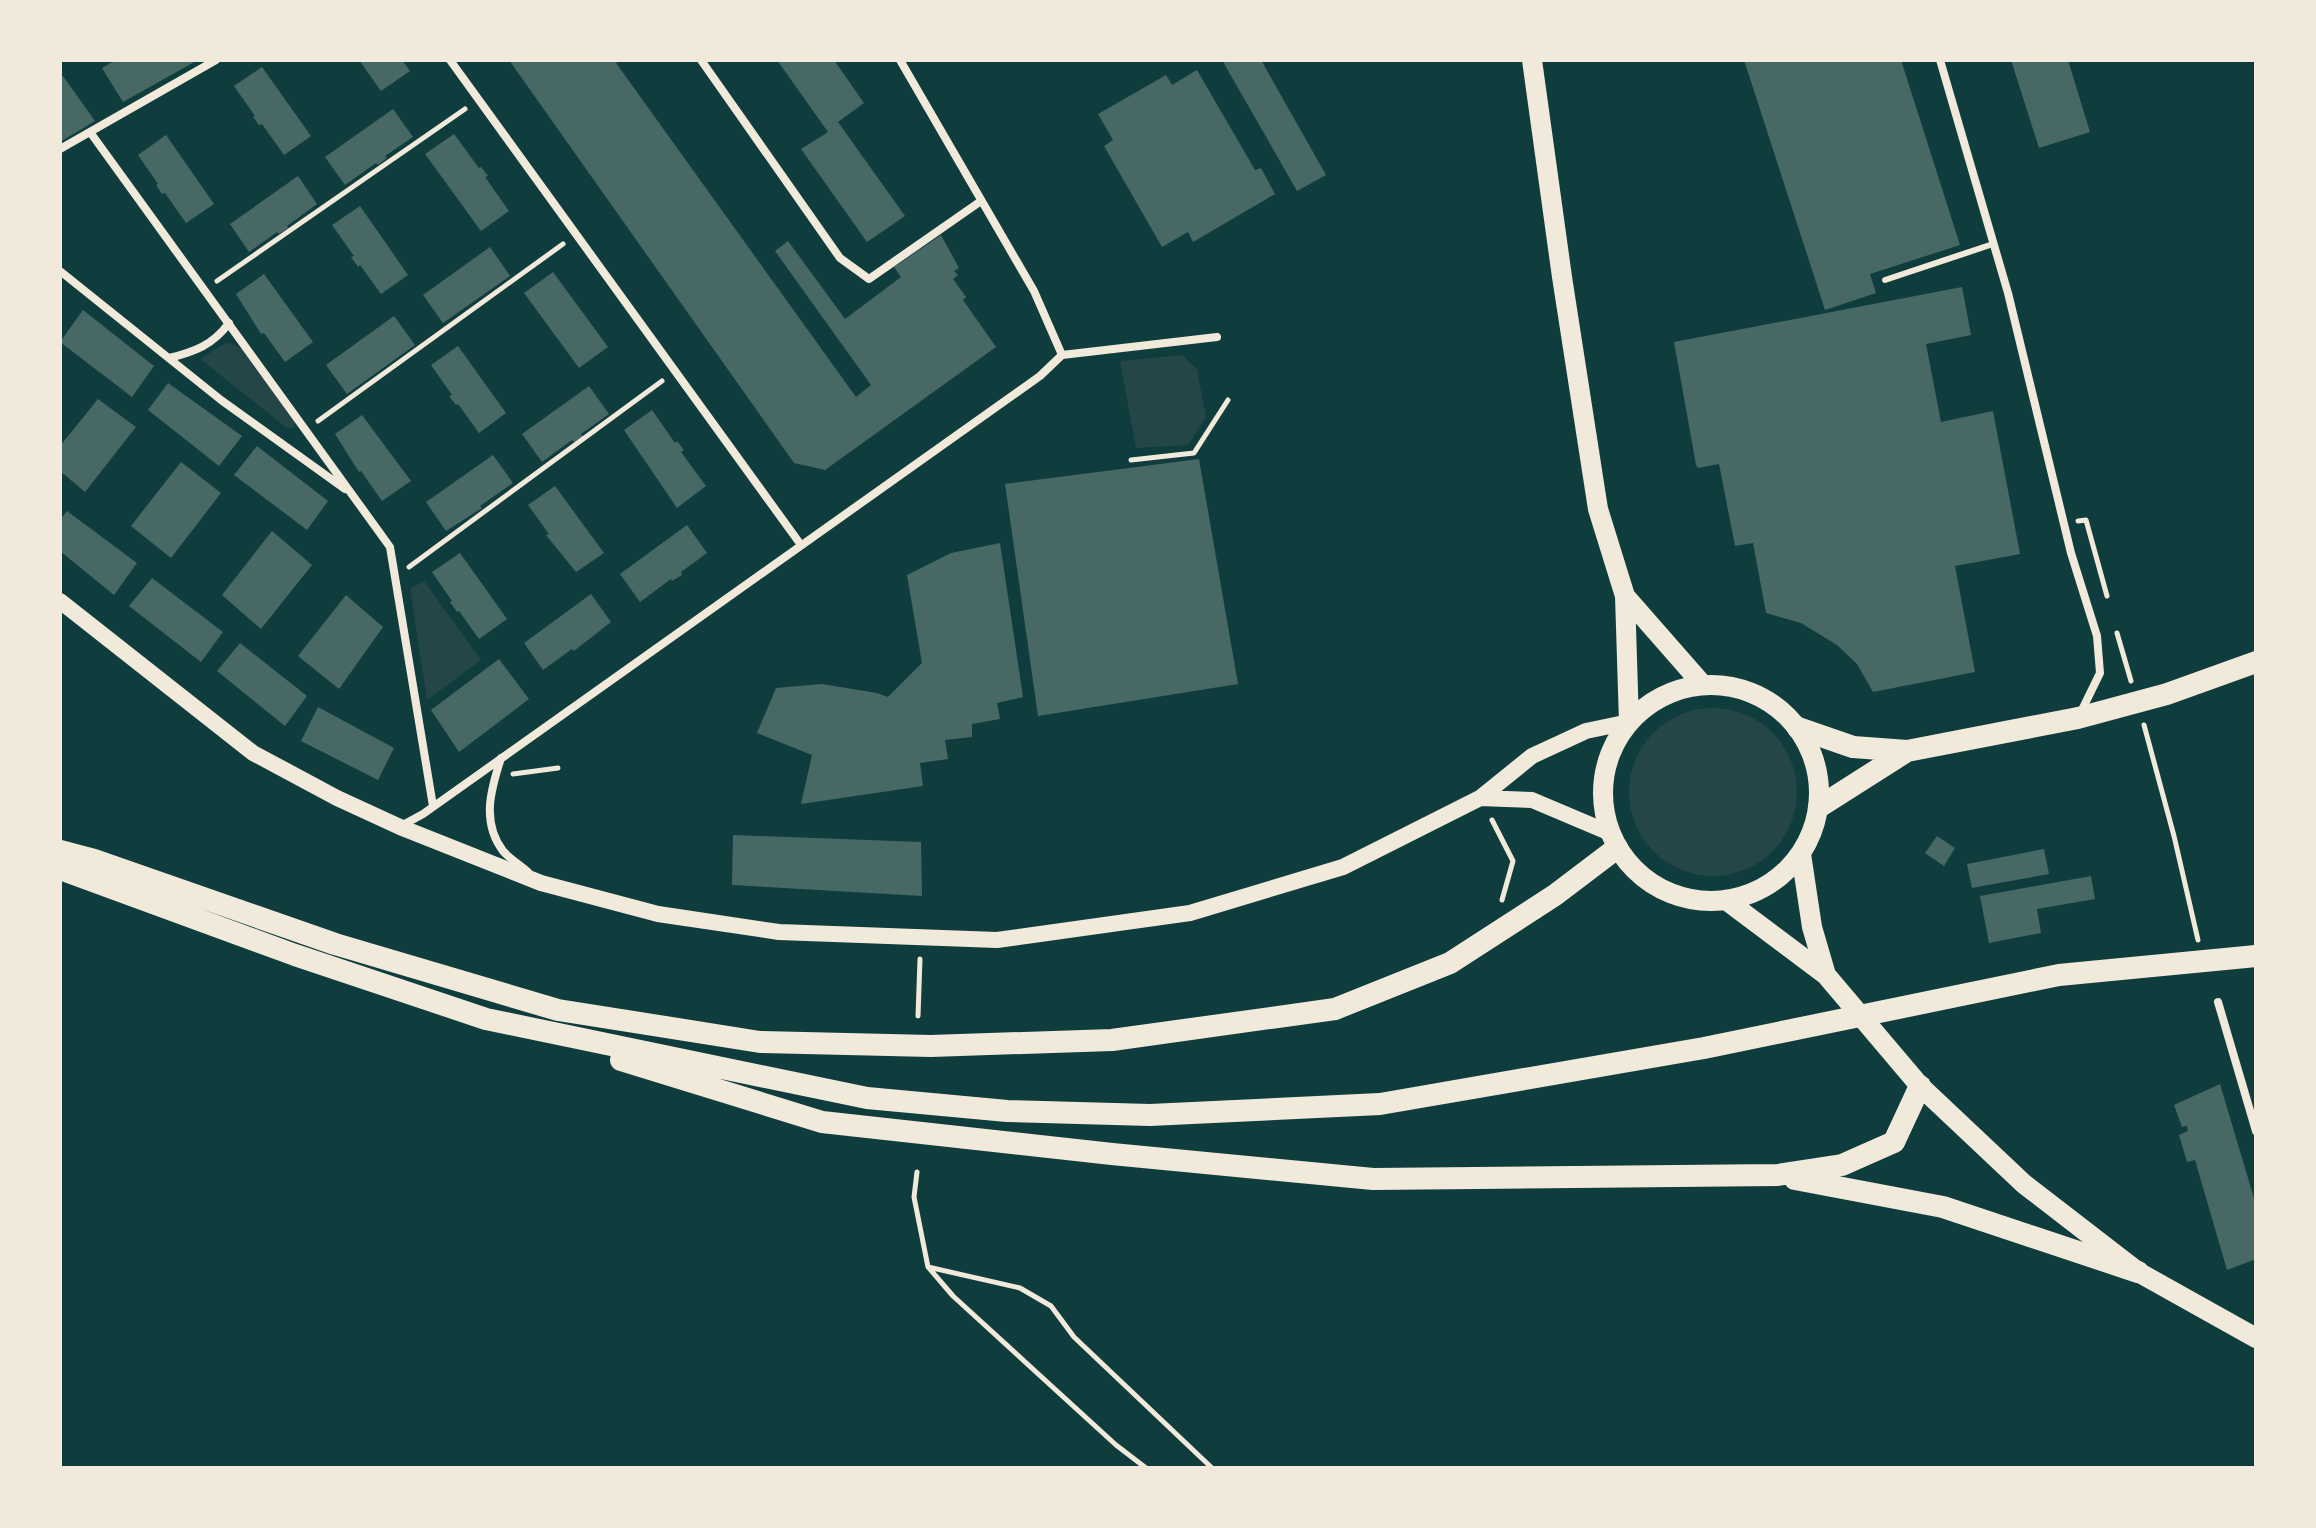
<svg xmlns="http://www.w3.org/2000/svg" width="2316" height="1528" font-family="Figtree,sans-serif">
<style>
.green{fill:#244646}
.building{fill:#486865}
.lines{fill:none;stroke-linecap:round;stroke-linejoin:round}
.path{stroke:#f1e9da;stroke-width:5}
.service{stroke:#f1e9da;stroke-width:6}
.minor{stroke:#f1e9da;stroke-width:8}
.secondary{stroke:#f1e9da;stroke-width:16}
.primary{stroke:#f1e9da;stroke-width:20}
.trunk{stroke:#f1e9da;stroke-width:22}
</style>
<rect width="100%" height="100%" fill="#0f3d3e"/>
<path class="green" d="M 231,343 L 244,350 L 295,421 L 294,428 L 287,428 L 200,359 L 224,344 Z
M 1182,355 L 1197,369 L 1206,417 L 1188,445 L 1136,448 L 1120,361 Z
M 424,581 L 481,660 L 427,700 L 410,589 Z
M1629 792a84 84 0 1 1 168 0a84 84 0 1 1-168 0Z"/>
<path class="building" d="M 116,60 L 198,60 L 123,102 L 102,68 Z
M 359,60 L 402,60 L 410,71 L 381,91 Z
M 509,60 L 620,60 L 616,63 L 856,397 L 871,385 L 775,251 L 788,241 L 845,319 L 901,277 L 894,267 L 941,235 L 959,268 L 954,271 L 958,275 L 953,279 L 966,297 L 963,300 L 996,347 L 825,470 L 794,463 Z
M 777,60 L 834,60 L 864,103 L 838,122 L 905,216 L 867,242 L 801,149 L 828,132 Z
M 1222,60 L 1261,60 L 1326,175 L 1297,191 Z
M 1744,60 L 1901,60 L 1960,245 L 1870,274 L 1876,293 L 1825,310 Z
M 2011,60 L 2068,60 L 2090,132 L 2039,148 Z
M 262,67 L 311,136 L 284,155 L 262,124 L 259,125 L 253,117 L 255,116 L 234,86 Z
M 1197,70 L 1255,170 L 1261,168 L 1275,194 L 1193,242 L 1188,232 L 1162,247 L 1104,146 L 1113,140 L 1098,114 L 1166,75 L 1172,85 Z
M 63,76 L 95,121 L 60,142 L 60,78 Z
M 393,109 L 413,137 L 385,156 L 387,158 L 378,165 L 376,163 L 345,185 L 325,157 Z
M 454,134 L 479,168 L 481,167 L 488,176 L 485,177 L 509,211 L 481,231 L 425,154 Z
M 166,135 L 214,204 L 186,223 L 165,193 L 162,194 L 156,185 L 158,184 L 138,155 Z
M 298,176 L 317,204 L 287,226 L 288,228 L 279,234 L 277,232 L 249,252 L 230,224 Z
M 360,206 L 408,275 L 381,294 L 360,265 L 358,267 L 351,257 L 354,256 L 332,225 Z
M 490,247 L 510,276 L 443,323 L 423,295 Z
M 553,272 L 608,347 L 579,368 L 524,293 Z
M 264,274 L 313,342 L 285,362 L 264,333 L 261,334 L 236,294 Z
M 1962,287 L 1971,335 L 1926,344 L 1941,422 L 1993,411 L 2020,554 L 1955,566 L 1975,672 L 1873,692 L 1857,664 L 1837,645 L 1801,623 L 1766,613 L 1753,543 L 1735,546 L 1719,464 L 1698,468 L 1696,465 L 1674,342 Z
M 83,310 L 154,366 L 132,397 L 60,342 Z
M 394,316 L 415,345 L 347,394 L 326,365 Z
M 458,346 L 506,413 L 479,433 L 458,404 L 456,405 L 449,396 L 452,395 L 431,365 Z
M 168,383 L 242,436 L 219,466 L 148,410 Z
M 589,386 L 609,414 L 581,434 L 583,437 L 574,442 L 572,440 L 542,462 L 522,434 Z
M 98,399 L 136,427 L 85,492 L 60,471 L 60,446 Z
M 652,410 L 675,443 L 677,441 L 684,450 L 681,452 L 706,486 L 677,508 L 624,430 Z
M 362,415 L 411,481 L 382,501 L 361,471 L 359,472 L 335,434 Z
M 257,446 L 328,501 L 307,530 L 234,475 Z
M 493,455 L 513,483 L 480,506 L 482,508 L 446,531 L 426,502 Z
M 1199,459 L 1238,684 L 1038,716 L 1005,484 Z
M 181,462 L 221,493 L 171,558 L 131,526 Z
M 555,486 L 604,553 L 576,572 L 546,535 L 549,534 L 528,505 Z
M 67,511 L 137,563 L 114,595 L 60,551 L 60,520 Z
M 687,525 L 707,553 L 681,572 L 682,575 L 672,581 L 671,579 L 640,602 L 620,574 Z
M 272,531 L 312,565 L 261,629 L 222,595 Z
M 1000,543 L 1023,697 L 997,703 L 1000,719 L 972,724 L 972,737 L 945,740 L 948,759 L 920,763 L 923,786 L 801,804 L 812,755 L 757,733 L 776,688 L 822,684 L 877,693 L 888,697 L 922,663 L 907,575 L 951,553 Z
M 460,553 L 507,619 L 479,639 L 459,611 L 457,612 L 450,602 L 452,601 L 432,572 Z
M 152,578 L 223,632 L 201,662 L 129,606 Z
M 591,594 L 611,622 L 574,651 L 572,649 L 543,670 L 524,643 Z
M 346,595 L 383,627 L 339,689 L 298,656 Z
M 240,643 L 307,696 L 285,726 L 217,671 Z
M 499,659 L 529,699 L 459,752 L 431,710 Z
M 318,707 L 394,748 L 378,780 L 301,741 Z
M 733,835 L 921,842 L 922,896 L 732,885 Z
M 1937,836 L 1955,848 L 1944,866 L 1925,853 Z
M 2044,849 L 2049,874 L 1972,888 L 1967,864 Z
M 2091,876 L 2095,899 L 2037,909 L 2041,933 L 1989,943 L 1980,896 Z
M 2220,1084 L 2256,1205 L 2256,1259 L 2227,1270 L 2195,1160 L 2187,1162 L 2179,1135 L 2188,1131 L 2187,1126 L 2182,1127 L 2174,1105 Z"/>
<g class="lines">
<path class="path" d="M 217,281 L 465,109
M 318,421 L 563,244
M 1131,460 L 1194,453 L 1228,400
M 2078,521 L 2086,520 L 2107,596
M 409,567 L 662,381
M 2117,633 L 2131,681
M 2144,725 L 2174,836 L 2198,940
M 513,774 L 558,768
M 1492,820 L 1513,861 L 1502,900
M 918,1016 L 920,959
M 917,1172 L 914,1197 L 928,1267 L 1020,1288 L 1051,1306 L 1074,1337 L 1212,1468
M 929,1268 L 953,1296 L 1116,1445 L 1146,1468"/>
<path class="service" d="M 1885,280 L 1993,244"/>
<path class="minor" d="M 450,60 L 801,545
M 701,60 L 840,258 L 869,279 L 981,201
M 900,60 L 1034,291 L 1062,355
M 1940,60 L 2008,293 L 2071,553 L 2097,636 L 2100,673 L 2080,714
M 90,132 L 390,547 L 433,806
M 60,149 L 216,60
M 60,271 L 221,400 L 345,489
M 1062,355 L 1217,337
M 169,358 C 194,352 213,345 229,323
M 501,758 C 491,789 481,822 503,851 C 510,859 520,865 528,872
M 401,826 L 423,814 L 1040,376 L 1062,355
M 2218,1002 L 2256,1131"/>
<path class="secondary" d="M 60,601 L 253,753 L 337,798 L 400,827 L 541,883 L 658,914 L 779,932 L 997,940 L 1190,913 L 1343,867 L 1480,798 L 1532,756 L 1586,731 L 1629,722
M 1480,798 L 1532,800 L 1610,833"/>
<path class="primary" d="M 1532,60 L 1562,277 L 1598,509 L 1625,596 L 1629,722
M 1625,596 L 1703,685
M1603 793a108 108 0 1 1 216 0a108 108 0 1 1-216 0Z
M 1801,854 L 1812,927 L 1826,975
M 1726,900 L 1826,975 L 1920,1086 L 2024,1184 L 2138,1272 L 2256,1338"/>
<path class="trunk" d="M 1798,728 L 1853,747 L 1907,751 L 2078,718 L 2167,694 L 2256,662
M 1819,807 L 1907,751
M 60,851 L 94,860 L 335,944 L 558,1010 L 760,1042 L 931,1046 L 1112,1040 L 1335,1009 L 1450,963 L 1555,895 L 1617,848
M 60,869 L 295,955 L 486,1019 L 867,1098 L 1007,1111 L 1150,1115 L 1380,1104 L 1704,1048 L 2059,975 L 2256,956
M 621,1060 L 822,1122 L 1112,1154 L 1373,1179 L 1778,1175 L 1842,1165 L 1894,1142 L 1920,1086
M 1795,1179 L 1943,1207 L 2138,1272"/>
</g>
<rect width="2316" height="1528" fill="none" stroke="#f1e9da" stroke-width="124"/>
</svg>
